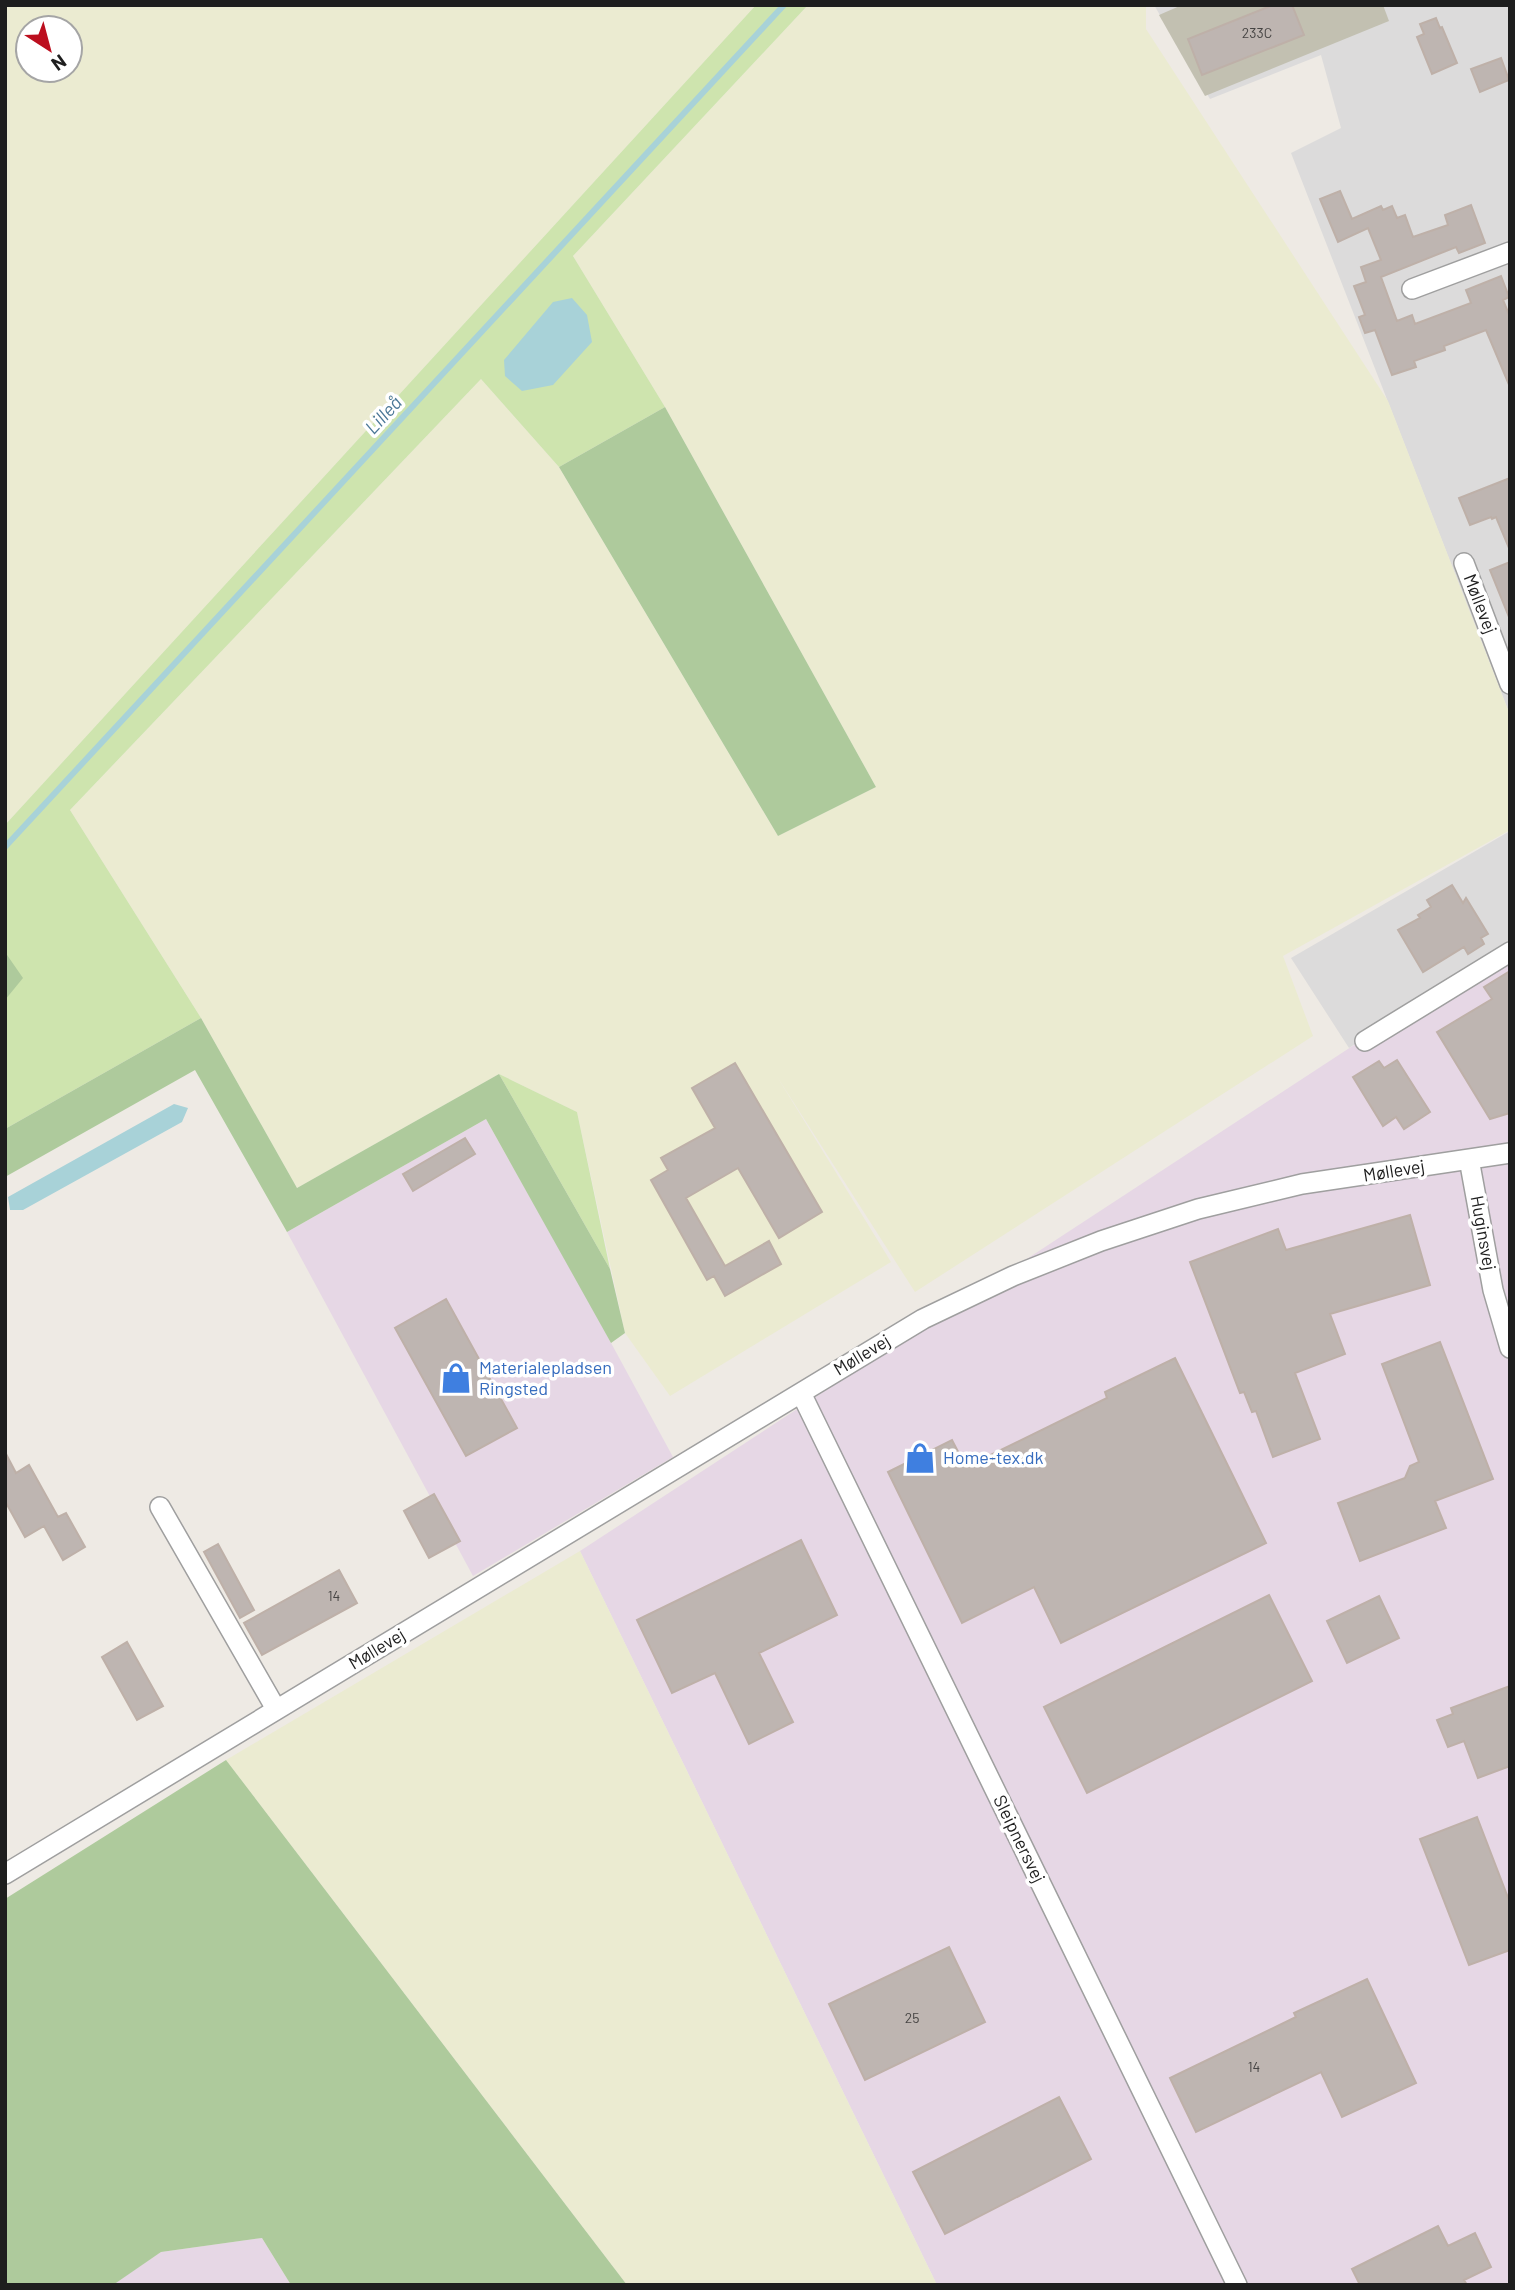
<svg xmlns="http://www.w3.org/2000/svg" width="1515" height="2290" font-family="Barlow,sans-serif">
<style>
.residential{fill:#dcdbdb}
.industrial{fill:#e6d7e5}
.construction{fill:#c2c0b1}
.farmland{fill:#ebebd1;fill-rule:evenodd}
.grass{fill:#cee4ae}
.forest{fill:#aeca9c}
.water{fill:#a8d2d8}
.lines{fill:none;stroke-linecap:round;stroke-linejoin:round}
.stream{stroke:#a8d2d8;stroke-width:6}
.building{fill:#beb5b1;stroke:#beb0a8;stroke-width:2}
.street-casing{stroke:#9f9f9f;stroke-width:22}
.street{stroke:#fff;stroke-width:19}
.labels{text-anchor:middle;stroke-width:7;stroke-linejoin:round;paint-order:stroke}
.number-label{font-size:14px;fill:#464443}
.street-label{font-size:18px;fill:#1e1e1e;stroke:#fff}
.shop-label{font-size:18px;fill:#366cbe;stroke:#fff;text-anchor:start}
.water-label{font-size:19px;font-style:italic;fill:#4c7897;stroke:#fff}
</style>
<rect width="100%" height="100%" fill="#eeeae4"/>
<path class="residential" d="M 1154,5 L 1510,5 L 1510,715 L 1291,153 L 1341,128 L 1321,55 L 1210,99 Z
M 1510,831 L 1510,943 L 1349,1048 L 1291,958 Z"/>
<path class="industrial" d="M 1510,943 L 1510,2285 L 937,2285 L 580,1551 Z
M 486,1119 L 585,1295 L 673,1457 L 473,1576 L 287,1232 Z
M 262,2238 L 291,2285 L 112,2285 L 161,2252 Z"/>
<path class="construction" d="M 1182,5 L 1383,5 L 1389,21 L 1205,96 L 1159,15 Z"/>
<path class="farmland" d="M 5,5 L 756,5 L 5,825 ZM 28,28 L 70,28 L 70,70 L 28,70 Z
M 808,5 L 1146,5 L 1146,29 L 1388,401 L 1510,715 L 1510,830 L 1283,956 L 1313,1036 L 915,1292 L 776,1075 L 891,1262 L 670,1396 L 625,1333 L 577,1112 L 499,1074 L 297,1188 L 201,1018 L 70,810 L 481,379 L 559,467 L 778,836 L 876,787 L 665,407 L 573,256 Z
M 580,1551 L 937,2285 L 627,2285 L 226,1760 Z"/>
<path class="grass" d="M 756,5 L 808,5 L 573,256 L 665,407 L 559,467 L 481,379 L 70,810 L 201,1018 L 5,1129 L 5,825 Z
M 499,1074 L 577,1112 L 610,1269 Z"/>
<path class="forest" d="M 665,407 L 876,787 L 778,836 L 559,467 Z
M 5,952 L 23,978 L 5,1000 Z
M 201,1018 L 297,1188 L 499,1074 L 610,1269 L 625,1333 L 611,1343 L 486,1119 L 287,1232 L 195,1070 L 5,1177 L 5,1129 Z
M 226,1760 L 627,2285 L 291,2285 L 262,2238 L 161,2252 L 113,2285 L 5,2285 L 5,1899 Z"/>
<path class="water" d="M 572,298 L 587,315 L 592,342 L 553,385 L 522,391 L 505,376 L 504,360 L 553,302 Z
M 174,1104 L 188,1108 L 182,1122 L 23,1210 L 10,1210 L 8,1197 Z"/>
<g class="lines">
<path class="stream" d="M 5,847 L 784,5"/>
</g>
<path class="building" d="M 1273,5 L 1292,5 L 1304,35 L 1202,75 L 1188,39 Z
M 1436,18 L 1440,28 L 1442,27 L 1457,63 L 1432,74 L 1417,37 L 1424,34 L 1420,24 Z
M 1501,58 L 1509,80 L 1480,92 L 1471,69 Z
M 1340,191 L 1352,219 L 1381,206 L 1383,210 L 1392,206 L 1397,218 L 1405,215 L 1413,237 L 1448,225 L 1445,215 L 1471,205 L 1485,243 L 1459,253 L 1456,247 L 1381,277 L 1397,321 L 1412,315 L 1415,324 L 1471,303 L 1466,290 L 1501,276 L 1509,297 L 1503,300 L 1510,317 L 1510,387 L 1486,330 L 1444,346 L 1445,350 L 1414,361 L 1416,367 L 1392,375 L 1375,330 L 1365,333 L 1359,317 L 1365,315 L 1354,286 L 1366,282 L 1361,267 L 1381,260 L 1368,228 L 1338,242 L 1320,199 Z
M 1510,478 L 1510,548 L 1509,548 L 1496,517 L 1492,519 L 1491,517 L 1470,525 L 1459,498 Z
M 1510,562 L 1510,617 L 1509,617 L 1490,570 Z
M 1452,885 L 1463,903 L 1466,898 L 1488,934 L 1481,938 L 1484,944 L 1468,954 L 1464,947 L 1423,972 L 1398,930 L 1420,918 L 1418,915 L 1431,907 L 1427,900 Z
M 1510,971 L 1510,1113 L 1490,1119 L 1437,1032 L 1492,999 L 1484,987 Z
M 1397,1060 L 1430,1112 L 1404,1129 L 1396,1117 L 1383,1126 L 1353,1077 L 1379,1061 L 1384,1068 Z
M 735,1063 L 822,1212 L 779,1238 L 738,1168 L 686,1198 L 725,1266 L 769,1241 L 781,1264 L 725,1296 L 714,1276 L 707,1280 L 651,1180 L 668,1170 L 661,1158 L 715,1128 L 692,1088 Z
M 465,1138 L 475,1154 L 413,1191 L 403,1174 Z
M 1410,1215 L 1430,1285 L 1330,1314 L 1345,1354 L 1295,1373 L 1320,1439 L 1273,1457 L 1256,1411 L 1252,1412 L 1244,1392 L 1240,1393 L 1190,1262 L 1278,1229 L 1286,1250 Z
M 446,1299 L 517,1428 L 466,1456 L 395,1328 Z
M 1440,1342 L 1493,1479 L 1435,1501 L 1446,1528 L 1360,1561 L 1338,1503 L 1405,1478 L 1410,1466 L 1419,1462 L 1382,1364 Z
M 1175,1358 L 1266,1543 L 1061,1643 L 1034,1587 L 962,1623 L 888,1472 L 952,1440 L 966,1467 L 1107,1398 L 1105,1392 Z
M 5,1452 L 16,1473 L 29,1465 L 58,1517 L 66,1513 L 85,1547 L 63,1560 L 44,1526 L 25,1537 L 5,1501 Z
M 434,1494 L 460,1541 L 429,1558 L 404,1511 Z
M 801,1540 L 837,1615 L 759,1653 L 793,1722 L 749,1744 L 715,1673 L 672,1693 L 637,1620 Z
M 218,1544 L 254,1610 L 240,1618 L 204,1552 Z
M 339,1570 L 357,1603 L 262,1655 L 244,1623 Z
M 1269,1595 L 1312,1681 L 1087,1793 L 1044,1707 Z
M 1379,1596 L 1399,1638 L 1347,1663 L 1327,1621 Z
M 127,1642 L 163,1706 L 137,1720 L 102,1657 Z
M 1510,1686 L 1510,1766 L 1478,1778 L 1464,1741 L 1448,1747 L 1437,1720 L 1453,1714 L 1451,1708 Z
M 1477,1817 L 1510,1903 L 1510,1950 L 1469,1965 L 1420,1839 Z
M 949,1947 L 985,2022 L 865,2080 L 829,2004 Z
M 1367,1979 L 1416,2083 L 1342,2117 L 1321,2072 L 1196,2132 L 1170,2078 L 1296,2017 L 1294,2013 Z
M 1059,2097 L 1091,2159 L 945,2234 L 913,2172 Z
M 1438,2226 L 1448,2246 L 1475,2233 L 1491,2267 L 1464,2280 L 1467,2285 L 1360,2285 L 1352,2269 Z"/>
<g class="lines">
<defs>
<path id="street" d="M 1412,289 L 1510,252
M 1464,563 L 1510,684
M 1365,1041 L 1510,952
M 1469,1159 L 1493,1290 L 1510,1348
M 801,1393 L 1237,2285
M 160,1507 L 276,1709
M 5,1874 L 923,1319 L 1013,1276 L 1101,1241 L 1198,1209 L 1302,1184 L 1510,1153"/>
</defs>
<use href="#street" class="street-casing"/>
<use href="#street" class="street"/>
</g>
<defs>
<symbol id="shop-bare" viewBox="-9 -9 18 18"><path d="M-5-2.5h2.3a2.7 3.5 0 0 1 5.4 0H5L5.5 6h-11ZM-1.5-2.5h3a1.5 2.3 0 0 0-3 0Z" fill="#3f7fe0" stroke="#fff" stroke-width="2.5" paint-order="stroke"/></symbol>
</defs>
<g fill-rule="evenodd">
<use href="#shop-bare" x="434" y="1356" width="44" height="44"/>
<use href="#shop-bare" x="898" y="1436" width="44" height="44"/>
</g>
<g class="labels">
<g class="number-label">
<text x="1257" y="38">233C</text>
<text x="334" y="1601">14</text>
<text x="912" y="2023">25</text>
<text x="1254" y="2072">14</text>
</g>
<g class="street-label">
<text transform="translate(1480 604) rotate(69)" y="6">Møllevej</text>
<text transform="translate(1394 1171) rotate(-9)" y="6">Møllevej</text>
<text transform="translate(1483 1233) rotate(80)" y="6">Huginsvej</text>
<text transform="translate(862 1355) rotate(-31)" y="6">Møllevej</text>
<text transform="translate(377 1649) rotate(-31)" y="6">Møllevej</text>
<text transform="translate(1019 1839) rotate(64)" y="6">Sleipnersvej</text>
</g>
<g class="shop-label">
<text x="479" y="1374">Materialepladsen<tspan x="479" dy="21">Ringsted</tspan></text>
<text x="943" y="1464">Home-tex.dk</text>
</g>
<g class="water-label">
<text transform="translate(383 415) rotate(-47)" y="7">Lilleå</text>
</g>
</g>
<rect width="1515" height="2290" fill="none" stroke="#1e1e1e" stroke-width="14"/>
<g transform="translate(49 49) rotate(144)"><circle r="33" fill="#ffffff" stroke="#a5a5a5" stroke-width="2"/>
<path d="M0-5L12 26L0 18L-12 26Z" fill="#bc0f1f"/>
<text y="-10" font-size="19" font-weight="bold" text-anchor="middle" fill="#1e1e1e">N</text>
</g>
</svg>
